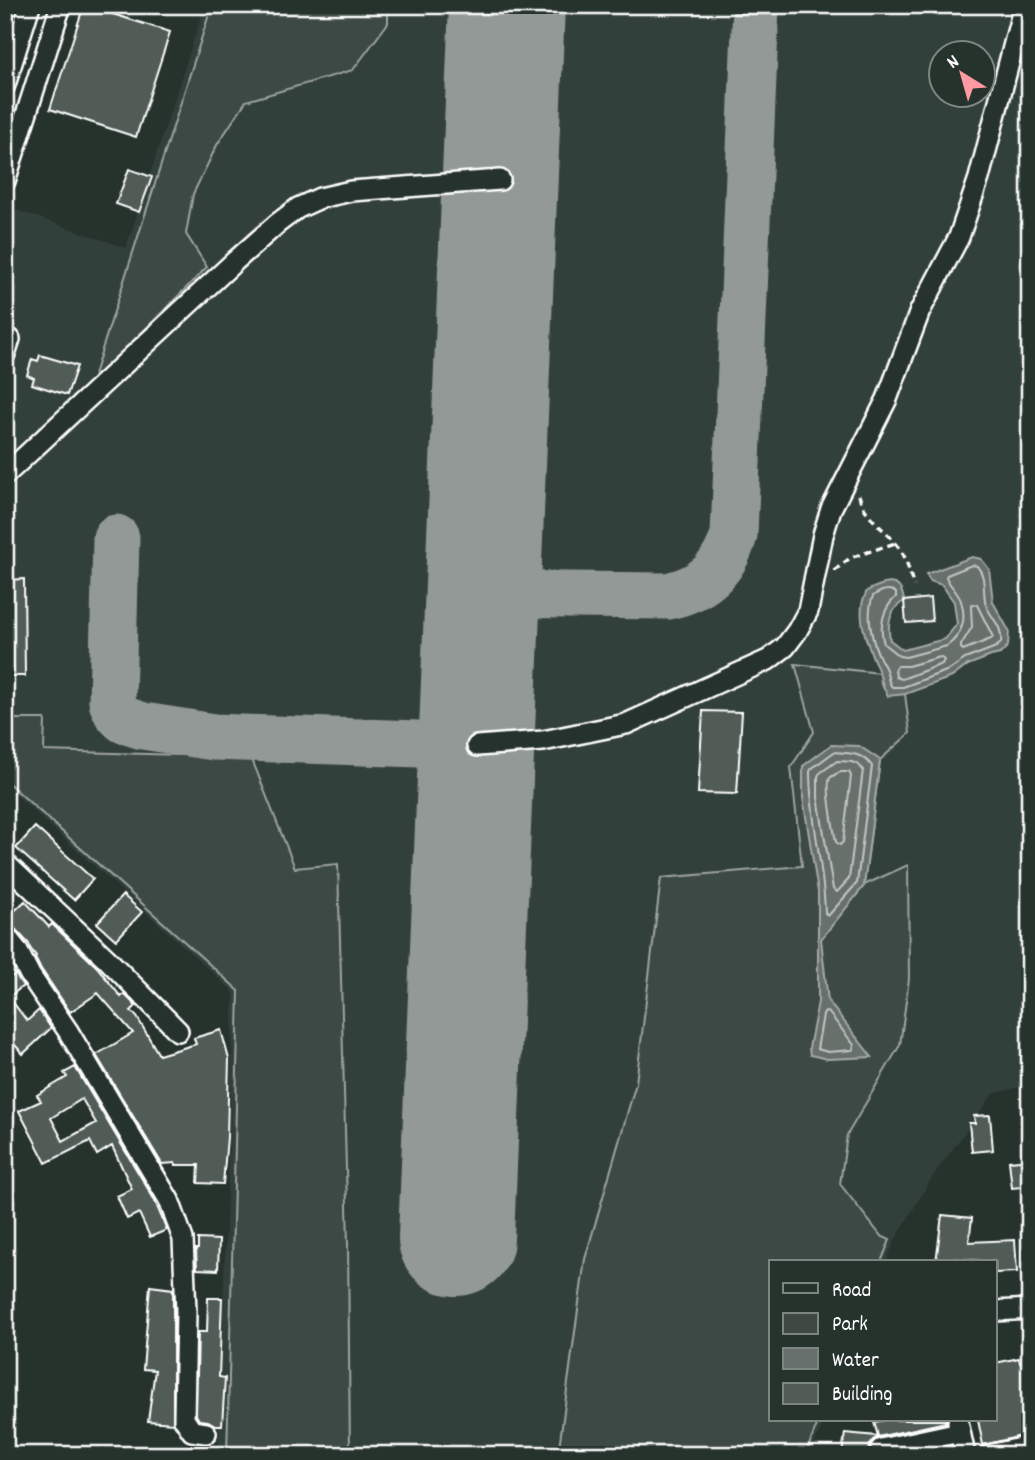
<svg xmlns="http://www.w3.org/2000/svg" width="1035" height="1460" font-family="Dekko,sans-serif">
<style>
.built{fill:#333f3a;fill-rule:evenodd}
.green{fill:#3e4944;stroke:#9ea4a2;stroke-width:2}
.water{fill:#67706c;stroke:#a4a9a7;stroke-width:2}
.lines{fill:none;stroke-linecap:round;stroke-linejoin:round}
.shore{stroke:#c2c6c4;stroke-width:2}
.taxiway{stroke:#929996;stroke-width:47}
.runway{stroke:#929996;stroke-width:116}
.building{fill:#515c57;stroke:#fff;stroke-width:2;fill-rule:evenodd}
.minor-casing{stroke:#fff;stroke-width:24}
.path{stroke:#fff;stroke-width:3.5;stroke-dasharray:7 5;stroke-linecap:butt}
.minor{stroke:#26332d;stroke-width:19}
</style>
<rect width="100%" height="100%" fill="#26332d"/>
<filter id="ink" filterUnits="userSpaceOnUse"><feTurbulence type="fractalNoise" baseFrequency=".0143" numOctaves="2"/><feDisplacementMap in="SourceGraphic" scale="14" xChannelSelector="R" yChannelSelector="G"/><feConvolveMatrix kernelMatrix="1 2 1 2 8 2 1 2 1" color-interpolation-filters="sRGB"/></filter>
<g filter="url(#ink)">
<path class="built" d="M 205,5 L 1030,5 L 1030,1084 L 993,1094 L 933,1176 L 895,1240 L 886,1262 L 771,1262 L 771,1420 L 824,1420 L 810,1455 L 218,1455 L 234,992 L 5,785 L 5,241 L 14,209 L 126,248 ZM 940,52 L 982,52 L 982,94 L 940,94 Z"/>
<path class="green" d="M 212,5 L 388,5 L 388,23 L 353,70 L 246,101 L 217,145 L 193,194 L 186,234 L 207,267 L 91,384 Z
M 795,664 L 880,673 L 881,684 L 888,695 L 905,694 L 910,733 L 880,760 L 864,885 L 908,865 L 909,979 L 900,1045 L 847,1135 L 840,1184 L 881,1236 L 890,1240 L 881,1262 L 771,1262 L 771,1420 L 819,1420 L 805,1455 L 558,1455 L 585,1259 L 636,1083 L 661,878 L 802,866 L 791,767 L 814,732 Z
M 5,719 L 45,719 L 44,751 L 251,757 L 295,868 L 338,864 L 348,1244 L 350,1455 L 227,1455 L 239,991 L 5,780 Z"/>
<path class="water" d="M 972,557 L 981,559 L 989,569 L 993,602 L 1009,631 L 1008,646 L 1000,654 L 991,656 L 968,665 L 952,677 L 905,694 L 888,696 C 882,686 882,680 878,670 C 871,653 859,626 862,606 C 862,601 865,595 867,591 C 884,582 901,576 904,601 C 889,610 887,624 890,640 L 903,650 L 945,639 L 957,624 L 954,602 L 942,585 L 930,581 L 926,574 Z
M 831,745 L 859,746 L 880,760 L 864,886 L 821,939 L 828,1001 L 872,1057 L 828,1059 L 810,1055 L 809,1048 L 818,1002 L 818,892 L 803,798 L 803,766 Z"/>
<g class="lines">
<path class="shore" d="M 972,565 L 977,566 C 987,577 982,592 986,605 C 992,620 1003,626 1001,643 L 996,647 L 965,659 L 949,670 L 903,687 L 892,687 C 888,682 888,678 887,672 C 885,666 881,661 879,656 C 871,638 866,614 873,596 C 880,591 889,587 896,593 L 896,597 C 882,609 879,628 884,644 L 899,656 L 906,657 L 947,646 C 962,635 967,619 961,601 C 958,592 949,585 946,577 L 947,575 Z
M 972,604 L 977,605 L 993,637 L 991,639 L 963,650 L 961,648 L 961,645 L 972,627 L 971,607 Z
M 940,657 L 944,660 L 942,664 L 902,679 L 896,677 L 895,669 L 897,666 L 908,666 Z
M 834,752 C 850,753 862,753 872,766 L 857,883 L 828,916 L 825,913 C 824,866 810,819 810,772 L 811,769 Z
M 837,761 C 847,762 857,760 863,770 L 849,879 L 837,892 L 833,889 L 818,797 L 818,776 L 820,773 Z
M 840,772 L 849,772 L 851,776 L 843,842 L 840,845 L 836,842 C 834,830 825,786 830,778 C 831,777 838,773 840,772 Z
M 825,1012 L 829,1013 L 854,1045 L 853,1050 L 828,1052 L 817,1049 L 823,1015 Z"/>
<path class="taxiway" d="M 116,538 L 112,702 L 117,713 L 124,720 L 143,726 L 214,737 L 477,746
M 483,594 L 668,596 C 704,588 724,569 734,535 L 756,5"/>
<path class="runway" d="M 456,1238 L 507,5"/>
</g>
<path class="building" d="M 84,5 L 170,32 L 136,137 L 50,109 Z
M 129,169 L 152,177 L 139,212 L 116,204 Z
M 40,355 L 77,366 L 67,395 L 32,384 L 34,378 L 27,375 L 32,359 L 38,361 Z
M 24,579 L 25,676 L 5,676 L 5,580 Z
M 930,598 L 932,621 L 906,623 L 904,601 Z
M 703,711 L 742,712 L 737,794 L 698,793 Z
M 35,827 L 93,879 L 74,900 L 16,848 Z
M 123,895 L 142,912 L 116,940 L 97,923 Z
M 25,901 L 49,927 L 52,924 L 97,967 L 121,997 L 124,994 L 136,1006 L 131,1011 L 137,1017 L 159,1055 L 196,1044 L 194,1038 L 221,1030 L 229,1059 L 227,1137 L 223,1184 L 198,1183 L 199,1165 L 175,1165 L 175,1163 L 162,1164 L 96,1055 L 133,1033 L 98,993 L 70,1012 L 41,969 L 35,957 L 36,956 L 30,948 L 29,944 L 6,919 Z
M 15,974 L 23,986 L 9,997 L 27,1021 L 39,1010 L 51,1028 L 23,1054 L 5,1034 L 5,982 Z
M 75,1067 L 154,1199 L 167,1230 L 150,1237 L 139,1213 L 127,1219 L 117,1196 L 132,1189 L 112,1146 L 97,1155 L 90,1141 L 46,1163 L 19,1111 L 41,1101 L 37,1095 L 67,1077 L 64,1073 ZM 82,1099 L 96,1123 L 63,1141 L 51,1118 Z
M 990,1115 L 993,1150 L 972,1152 L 969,1123 L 975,1123 L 974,1116 Z
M 1030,1159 L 1030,1186 L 1012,1188 L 1009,1161 Z
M 942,1215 L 972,1218 L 969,1242 L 1015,1240 L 1017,1272 L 995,1273 L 995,1262 L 950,1258 L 949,1262 L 936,1262 Z
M 198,1239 L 219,1240 L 218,1270 L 197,1269 L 196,1249 L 198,1249 Z
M 150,1286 L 173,1289 L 173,1423 L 148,1421 L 155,1370 L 143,1369 Z
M 208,1298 L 222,1298 L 219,1377 L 225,1378 L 222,1425 L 215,1425 L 208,1421 L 199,1420 L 196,1415 L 198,1332 L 207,1332 Z
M 1019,1358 L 1020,1363 L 1030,1362 L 1030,1434 L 983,1445 L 978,1420 L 995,1420 L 995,1363 Z
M 885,1420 L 946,1420 L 946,1422 L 878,1437 L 873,1440 L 870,1445 L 869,1451 L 871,1455 L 842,1454 L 845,1433 L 878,1436 L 874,1422 Z"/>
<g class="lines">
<defs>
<path id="minor" d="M 5,85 L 30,5
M 5,181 L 61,5
M 5,338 L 10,339 L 5,354
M 5,475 L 235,261 L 278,223 L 298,208 L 320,198 L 351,191 L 500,180
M 477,746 L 543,741 L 626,724 L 768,660 L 785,647 L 797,631 L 808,611 L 823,535 L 831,509 L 887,399 L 920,311 L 959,237 L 979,178 L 1024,5
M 5,863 L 106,958 L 178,1031
M 5,935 L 17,950 L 30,975 L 68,1031 L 169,1200 L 183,1239 L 186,1311 L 184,1419 L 192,1431 L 206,1433
M 995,1311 L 1030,1309
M 958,1422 L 965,1455
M 881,1449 L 960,1432
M 989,1455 L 1030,1446"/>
</defs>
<use href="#minor" class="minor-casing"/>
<path class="path" d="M 859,495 C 865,521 892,532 903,554 C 908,563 910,576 914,586
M 834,571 L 850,558 L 895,543"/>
<use href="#minor" class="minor"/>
</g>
</g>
<rect width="1035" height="1460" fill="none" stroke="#26332d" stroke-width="28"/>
<rect x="14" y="14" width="1007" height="1432" fill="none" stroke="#fff" stroke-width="2.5" filter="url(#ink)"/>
<rect x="769" y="1260" width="228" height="161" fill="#26332d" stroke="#7d8581" stroke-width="2"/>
<rect x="783" y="1283" width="35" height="10" fill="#26332d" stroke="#7d8581" stroke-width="2"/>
<text x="832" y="1296" font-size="21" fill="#ffffff">Road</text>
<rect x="783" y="1313" width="35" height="21" fill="#3e4944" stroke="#7d8581" stroke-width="2"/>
<text x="832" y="1330" font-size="21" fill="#ffffff">Park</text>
<rect x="783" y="1348" width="35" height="21" fill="#67706c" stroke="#7d8581" stroke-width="2"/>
<text x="832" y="1366" font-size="21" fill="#ffffff">Water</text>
<rect x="783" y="1383" width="35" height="21" fill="#515c57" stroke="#7d8581" stroke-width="2"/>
<text x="832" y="1400" font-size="21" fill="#ffffff">Building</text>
<g transform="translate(962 74) rotate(323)"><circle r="33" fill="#26332d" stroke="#7d8581" stroke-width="2"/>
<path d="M0-5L12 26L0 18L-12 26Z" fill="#ff9aa2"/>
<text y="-10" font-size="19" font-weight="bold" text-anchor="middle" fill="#ffffff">N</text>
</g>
</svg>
